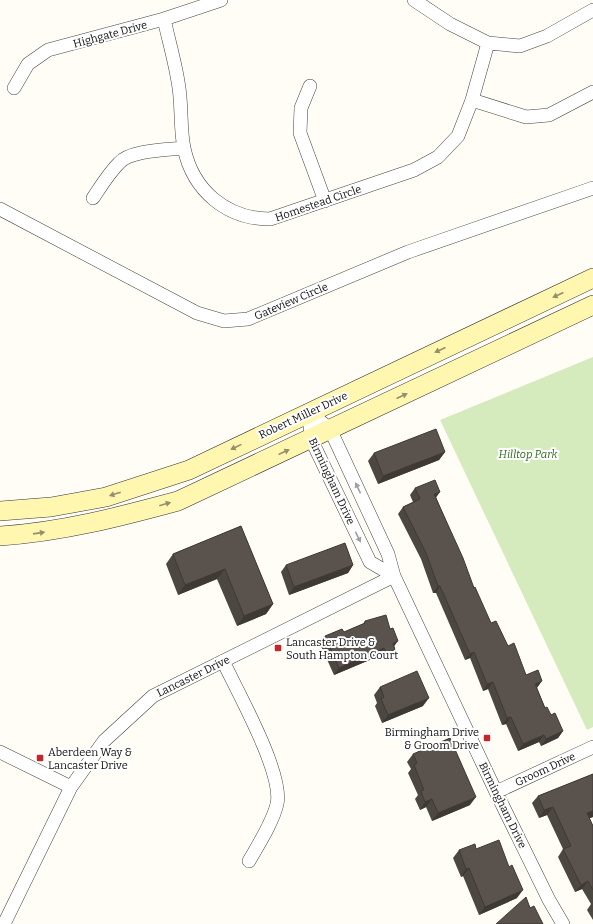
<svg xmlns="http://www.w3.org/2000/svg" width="593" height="924" font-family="Bitter,serif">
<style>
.green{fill:#d5ebbd}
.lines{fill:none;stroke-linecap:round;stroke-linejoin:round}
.street-casing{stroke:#444;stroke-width:14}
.secondary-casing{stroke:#333;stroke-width:20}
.street{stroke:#fff;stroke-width:13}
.secondary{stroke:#fff6b0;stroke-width:19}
.wall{fill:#4d4742}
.shaded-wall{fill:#3f3936}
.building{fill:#5a524d;stroke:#3f3936}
.oneway{fill:#948f68}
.oneway2{fill:#a0a0a0}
.poi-dot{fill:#c4262e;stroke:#fff;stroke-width:1.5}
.labels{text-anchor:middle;stroke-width:4;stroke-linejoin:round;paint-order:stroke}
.street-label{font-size:11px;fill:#111;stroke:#fff}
.park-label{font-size:11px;font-style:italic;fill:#2f6b1f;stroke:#fff}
.poi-label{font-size:11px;fill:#111;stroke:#fff;text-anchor:start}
</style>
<rect width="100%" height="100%" fill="#fffdf5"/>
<path class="green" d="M 593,357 L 593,727 L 587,730 L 440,420 Z"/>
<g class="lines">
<defs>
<path id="street" d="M 414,0 L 450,24 L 488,43 L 520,46 L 547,36 L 593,10
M 164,19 C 169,42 176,65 179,88 C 182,108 180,129 184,148 C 193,191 227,219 270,219 L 414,170 L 438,157 L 458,136 L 472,100 L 488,43
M 310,86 L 301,108 L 300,133 L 325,201
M 14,88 L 28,64 L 48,50 L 164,19 L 221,0
M 472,100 L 526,117 L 549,115 L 593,92
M 93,198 C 101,186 109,173 119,163 C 130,150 168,150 184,148
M 0,209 L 197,313 L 224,321 L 248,319 L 408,252 L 593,188
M 309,412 L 330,429 L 388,554 L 394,576 L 496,792 L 549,900 L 563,924
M 309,412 L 311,439 L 370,562 L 394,576
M 223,661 C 237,691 284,774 277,804 C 273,822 258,845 249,861
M 0,752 L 71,787
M 496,792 L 593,747
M 4,924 L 71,787 L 104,741 L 153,696 L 394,576"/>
<path id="secondary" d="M 0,511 L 51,507 L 106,497 L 189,470 L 593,278
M 0,536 C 61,532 119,517 178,501 L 593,305"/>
</defs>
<use href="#street" class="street-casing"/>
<use href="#secondary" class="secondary-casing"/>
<use href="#street" class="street"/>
<use href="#secondary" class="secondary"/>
</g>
<path class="wall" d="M 445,452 L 439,460 L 378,484 L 368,461 L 374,453 Z
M 415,488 L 436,497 L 474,588 L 491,623 L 508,646 L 526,675 L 537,688 L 545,708 L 563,731 L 558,738 L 541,746 L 539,742 L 518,751 L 506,724 L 502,725 L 488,689 L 483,691 L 470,658 L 465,660 L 436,593 L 433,593 L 421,559 L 398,514 L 403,507 L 413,502 L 410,495 Z
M 241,526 L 273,604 L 266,614 L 237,626 L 217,579 L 178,595 L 166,564 L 173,554 Z
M 286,565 L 353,565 L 348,573 L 289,595 L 281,572 Z
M 365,621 L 394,646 L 395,650 L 390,657 L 380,660 L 379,656 L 334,675 L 320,644 L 325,636 L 344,632 L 363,624 Z
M 380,687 L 423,706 L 382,723 L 375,706 L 377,703 L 374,695 Z
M 413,754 L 470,805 L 432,821 L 426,807 L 420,810 L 415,799 L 418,795 L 408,773 L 411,769 L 407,762 Z
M 593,774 L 593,817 L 589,818 L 593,826 L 593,920 L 587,910 L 591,904 L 582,889 L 575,892 L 558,857 L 563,849 L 547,815 L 539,818 L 532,803 L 538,796 Z
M 476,849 L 517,898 L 479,915 L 463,876 L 461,877 L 453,858 L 459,850 Z"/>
<path class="shaded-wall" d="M 445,452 L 439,460 L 378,484 L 383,476 Z
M 440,492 L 435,499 L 434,494 Z
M 353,565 L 348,573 L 289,595 L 294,587 Z
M 225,569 L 217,579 L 178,595 L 185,585 Z
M 438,586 L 440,586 L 436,593 L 433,593 Z
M 273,604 L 266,614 L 237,626 L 244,616 Z
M 398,641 L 392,649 L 393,643 Z
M 384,648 L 379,656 L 334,675 L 339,668 Z
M 395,650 L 390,657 L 380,660 L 386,653 Z
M 474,652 L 470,658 L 465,660 L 470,654 Z
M 542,681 L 537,688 L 535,684 Z
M 493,682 L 488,689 L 483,691 L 487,684 Z
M 429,698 L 423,706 L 382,723 L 388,715 Z
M 511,717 L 506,724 L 502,725 L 507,718 Z
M 563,731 L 558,738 L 541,746 L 546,739 Z
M 544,735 L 539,742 L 518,751 L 523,744 Z
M 476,797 L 470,805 L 432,821 L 438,813 Z
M 432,799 L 426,807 L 420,810 L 425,802 Z
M 553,807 L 547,815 L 539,818 L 544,810 Z
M 593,811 L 593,817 L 582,821 L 587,813 Z
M 469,868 L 463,876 L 461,877 L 466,869 Z
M 588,881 L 582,889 L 575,892 L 581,885 Z
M 523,890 L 517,898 L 479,915 L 485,907 Z"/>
<path class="building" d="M 436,429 L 445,452 L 383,476 L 374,453 Z
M 435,480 L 440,492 L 434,494 L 463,558 L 474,588 L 475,587 L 491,623 L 496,621 L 508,646 L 514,643 L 526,675 L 538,670 L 542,681 L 535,684 L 545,708 L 547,707 L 551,715 L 555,713 L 563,731 L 546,739 L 544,735 L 523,744 L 511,717 L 507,718 L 493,682 L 487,684 L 474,652 L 470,654 L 440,586 L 438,586 L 426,553 L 403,507 L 420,499 L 415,488 Z
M 241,526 L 273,604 L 244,616 L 225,569 L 185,585 L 173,554 Z
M 345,543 L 353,565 L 294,587 L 286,565 Z
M 386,615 L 390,629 L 393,628 L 398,641 L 393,643 L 395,650 L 386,653 L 384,648 L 339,668 L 325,636 L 342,629 L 344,632 L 365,623 L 365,621 Z
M 417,671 L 429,698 L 388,715 L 381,699 L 384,697 L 380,687 Z
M 450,738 L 476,797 L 438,813 L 432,799 L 425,802 L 421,791 L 424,790 L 414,765 L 417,763 L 413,754 Z
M 593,774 L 593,811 L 587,813 L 593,826 L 593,890 L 588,881 L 581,885 L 563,849 L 571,846 L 553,807 L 544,810 L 538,796 Z
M 499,840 L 509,867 L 512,865 L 523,890 L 485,907 L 469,868 L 466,869 L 459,850 L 475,844 L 476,849 Z
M 526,897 L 530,908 L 534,906 L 543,924 L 496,924 Z"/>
<defs><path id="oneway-solid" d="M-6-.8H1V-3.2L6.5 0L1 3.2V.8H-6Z"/></defs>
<g class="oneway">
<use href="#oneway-solid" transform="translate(558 295) rotate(155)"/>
<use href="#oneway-solid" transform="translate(440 350) rotate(155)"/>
<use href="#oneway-solid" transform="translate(402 396) rotate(-25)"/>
<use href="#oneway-solid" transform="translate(236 447) rotate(154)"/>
<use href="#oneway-solid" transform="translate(284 452) rotate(-25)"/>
<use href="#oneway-solid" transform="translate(115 494) rotate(162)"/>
<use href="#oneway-solid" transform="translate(165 504) rotate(-16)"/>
<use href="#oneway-solid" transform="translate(39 533) rotate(-8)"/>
</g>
<g class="oneway2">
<use href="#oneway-solid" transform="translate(358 488) rotate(-115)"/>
<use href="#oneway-solid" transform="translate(358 537) rotate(64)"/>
</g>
<g class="poi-dot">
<rect x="274" y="644" width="8" height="8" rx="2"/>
<rect x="483" y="734" width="8" height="8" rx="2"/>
<rect x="36" y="754" width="8" height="8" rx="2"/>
</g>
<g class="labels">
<g class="street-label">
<text transform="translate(110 34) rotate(-15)" y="4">Highgate Drive</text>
<text transform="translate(318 203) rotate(-19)" y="4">Homestead Circle</text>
<text transform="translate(291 301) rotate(-23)" y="4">Gateview Circle</text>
<text transform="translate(303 415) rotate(-25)" y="4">Robert Miller Drive</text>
<text transform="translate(332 481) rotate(65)" y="4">Birmingham Drive</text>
<text transform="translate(193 676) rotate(-26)" y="4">Lancaster Drive</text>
<text transform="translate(545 769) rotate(-25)" y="4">Groom Drive</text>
<text transform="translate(503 805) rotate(64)" y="4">Birmingham Drive</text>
</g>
<g class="park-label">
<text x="528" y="458">Hilltop Park</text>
</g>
<g class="poi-label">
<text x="286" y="646">Lancaster Drive &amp;<tspan x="286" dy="13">South Hampton Court</tspan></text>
<text x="479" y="736" text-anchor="end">Birmingham Drive<tspan x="479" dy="13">&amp; Groom Drive</tspan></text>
<text x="48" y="756">Aberdeen Way &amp;<tspan x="48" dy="13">Lancaster Drive</tspan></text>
</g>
</g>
</svg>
